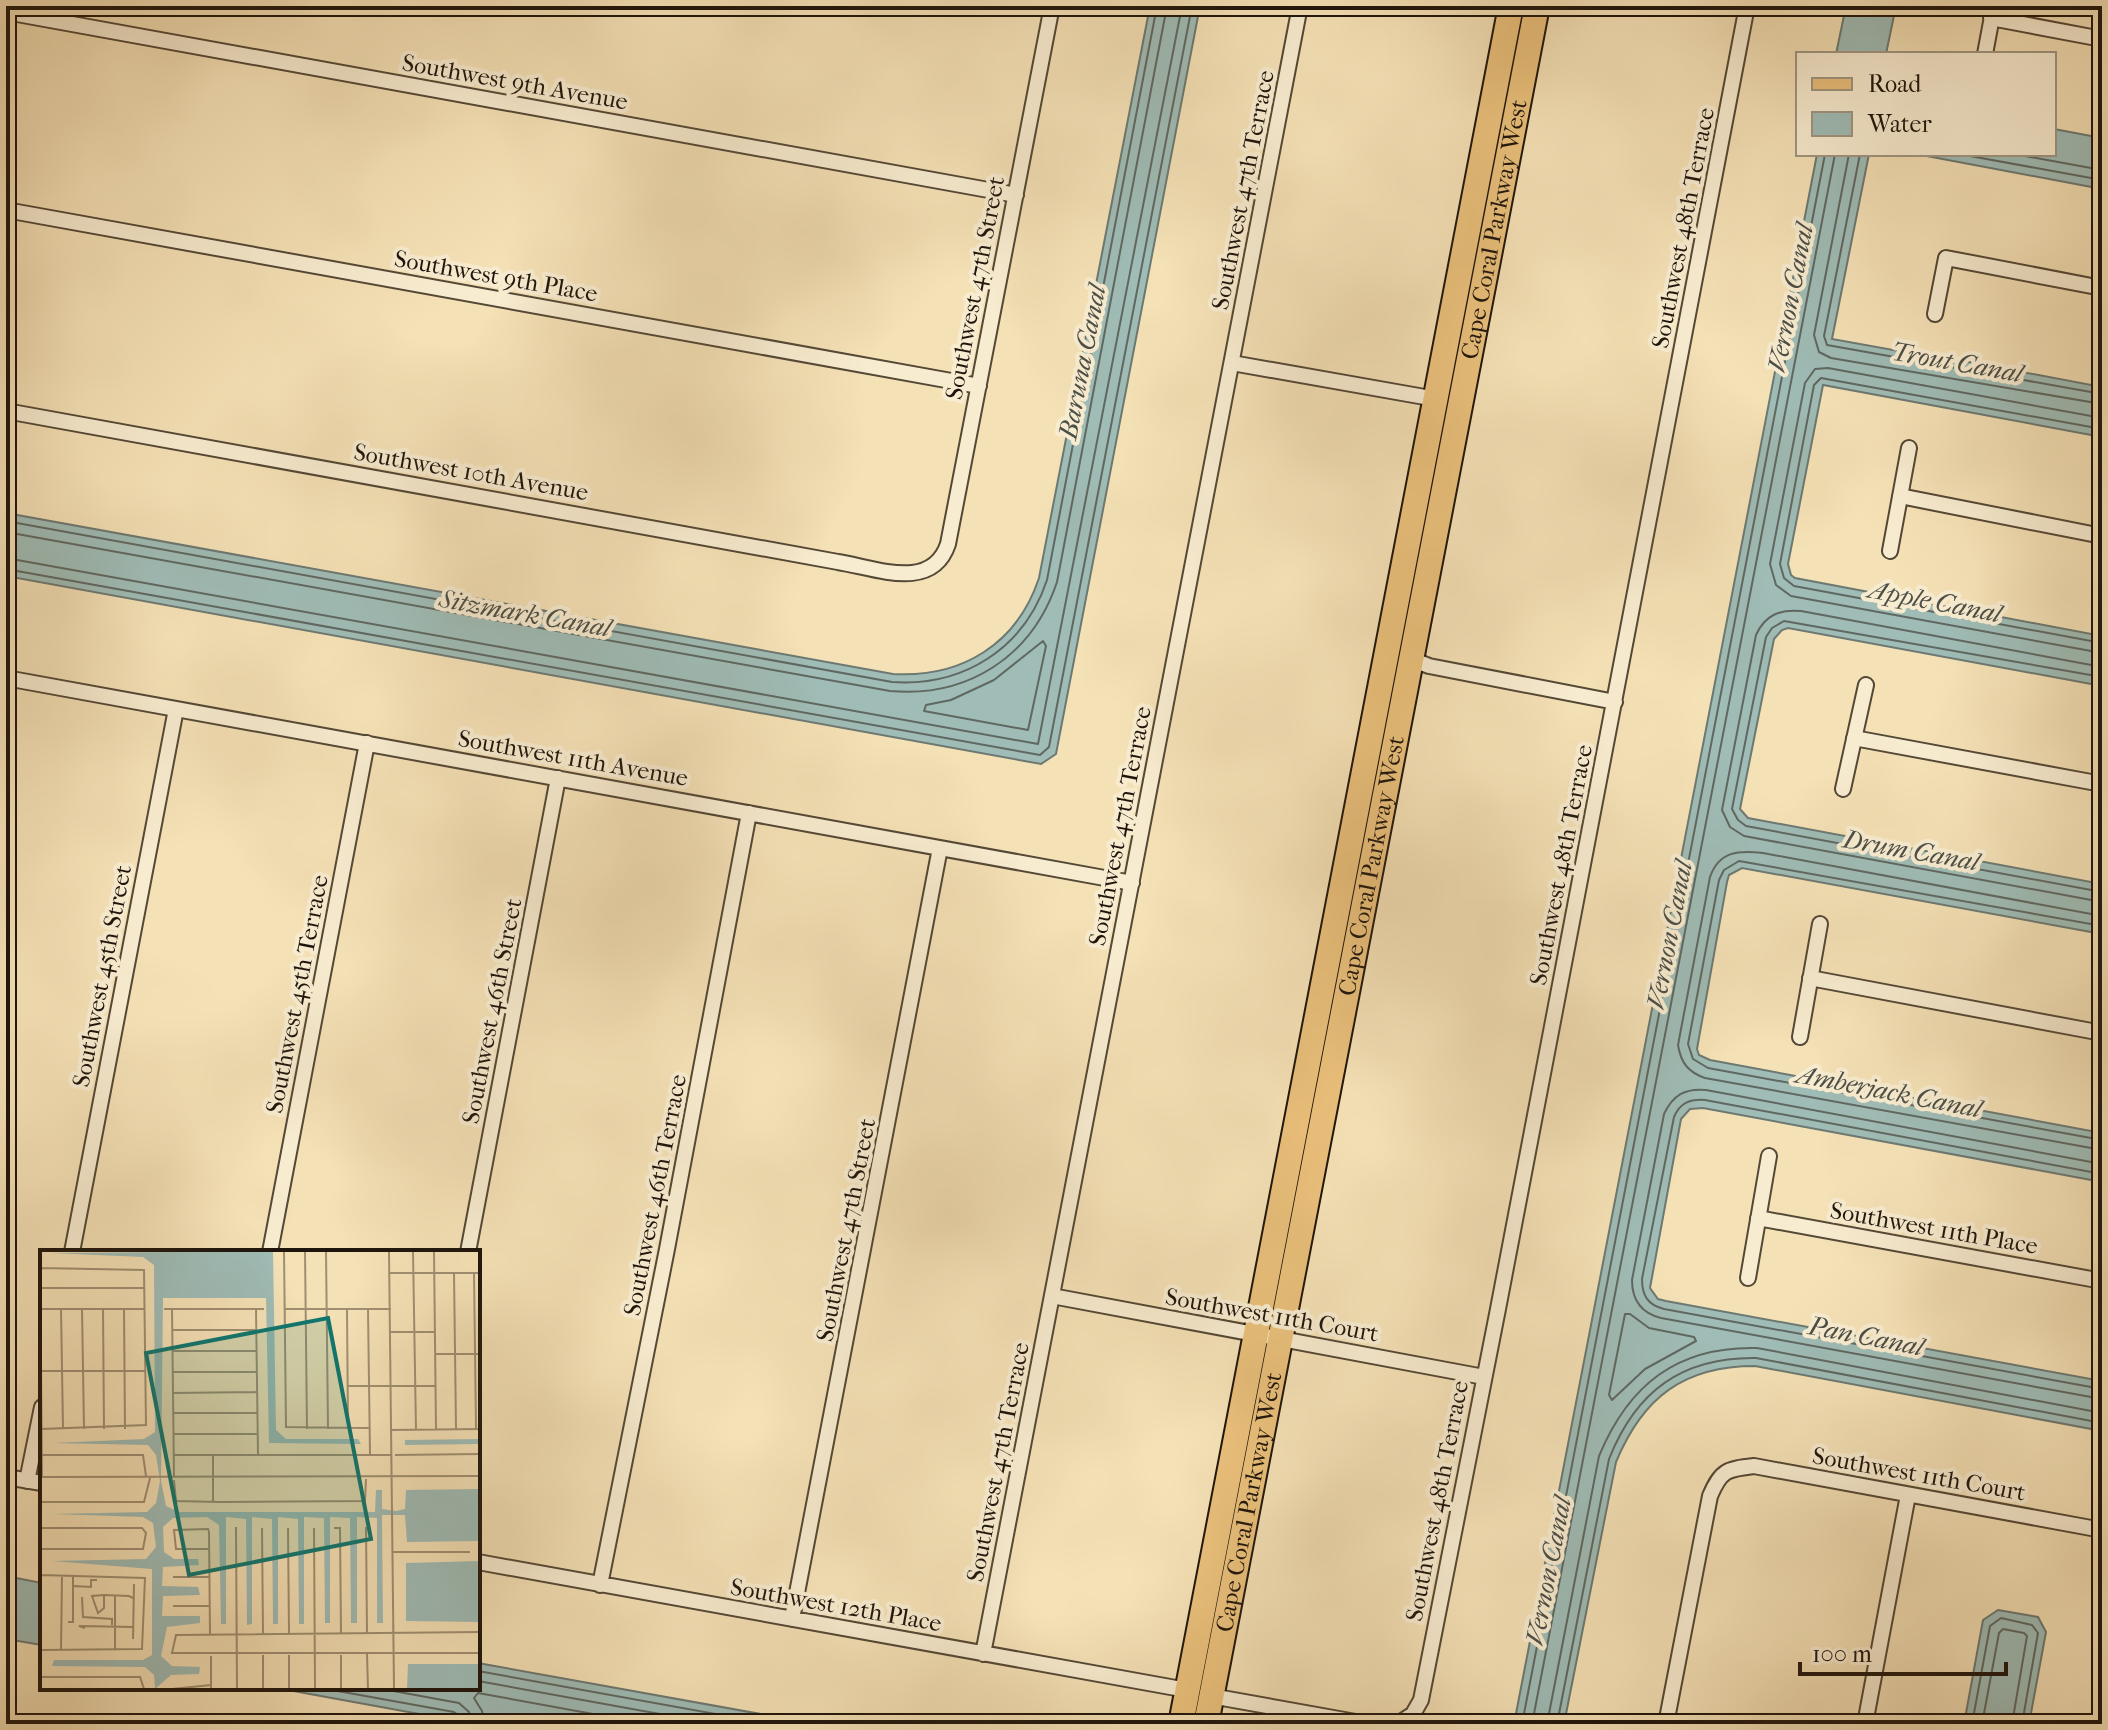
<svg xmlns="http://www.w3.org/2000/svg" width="2108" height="1730" font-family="'IM FELL French Canon',serif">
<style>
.water{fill:#9fbcb6;stroke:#6c7972;stroke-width:2}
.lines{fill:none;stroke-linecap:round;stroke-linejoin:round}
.shore{stroke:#5f6861;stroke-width:2}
.street-casing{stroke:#544836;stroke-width:18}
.primary-casing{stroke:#1f150c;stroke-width:28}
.street{stroke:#f8ecd0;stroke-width:14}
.primary{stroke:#eac07b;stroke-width:24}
.labels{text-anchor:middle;stroke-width:8;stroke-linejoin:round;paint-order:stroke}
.street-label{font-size:24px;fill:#1f150c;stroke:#f8ecd0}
.water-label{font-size:26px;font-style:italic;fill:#4c4f48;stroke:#f8ecd0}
.inset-road{fill:none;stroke:#9f8f72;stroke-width:2}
.view{fill:#0f766e;fill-opacity:0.15;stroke:#0f766e;stroke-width:4}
.inset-edge{fill:none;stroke:#1f150c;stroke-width:4}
</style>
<rect width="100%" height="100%" fill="#f5e1b6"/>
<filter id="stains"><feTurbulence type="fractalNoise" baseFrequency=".0025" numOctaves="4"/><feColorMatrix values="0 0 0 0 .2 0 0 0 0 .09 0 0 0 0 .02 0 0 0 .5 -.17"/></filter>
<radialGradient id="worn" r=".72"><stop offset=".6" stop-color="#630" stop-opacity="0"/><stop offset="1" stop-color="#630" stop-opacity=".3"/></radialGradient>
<path class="water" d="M 1150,6 L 1200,6 L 1056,754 L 1041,764 L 6,576 L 6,513 L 893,674 C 962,678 1017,644 1039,578 Z
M 1846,6 L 1896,6 L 1886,54 L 1836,54 Z
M 2054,129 L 2102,138 L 2102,189 L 1916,154 L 2054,154 Z
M 1817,154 L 1869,154 L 1832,339 L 1915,354 L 1916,352 L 2102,387 L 2102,437 L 1823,385 L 1788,564 L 1791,575 L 1795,578 L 2102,636 L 2102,686 L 1788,628 L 1782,630 L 1774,639 L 1740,809 L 1748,818 L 2102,884 L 2102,934 L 1742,868 L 1729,875 L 1727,882 L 1697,1049 L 1699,1055 L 1710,1060 L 2102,1133 L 2102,1182 L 1703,1108 L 1690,1109 L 1681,1119 L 1650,1288 L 1658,1299 L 1666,1301 L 2102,1381 L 2102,1431 L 1755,1366 C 1684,1366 1643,1397 1616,1462 L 1564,1724 L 1514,1724 Z
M 6,1576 L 42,1583 L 42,1645 L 6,1639 Z
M 1998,1610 L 2038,1617 L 2046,1632 L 2029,1724 L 1964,1724 L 1983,1620 Z
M 478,1663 L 816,1724 L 474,1724 L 277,1688 L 478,1688 Z"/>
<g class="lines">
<path class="shore" d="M 1849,154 L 1814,335 L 1819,352 L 1831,358 L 2102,404
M 1860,154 L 1824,336 L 1827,345 L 2102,394
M 1959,154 L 2102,180
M 2014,154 L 2102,170
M 2102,418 L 1828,368 L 1815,369 L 1805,383 L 1770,564 L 1776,585 L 1791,596 L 2102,653
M 2102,429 L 1821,378 L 1814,385 L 1780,564 L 1784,578 L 1794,586 L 2102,643
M 6,521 L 892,682 C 963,687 1024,649 1047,580 L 1157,6
M 6,532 L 890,691 C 967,698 1032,657 1057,582 L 1167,6
M 6,558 L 1038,744 L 1182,6
M 6,569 L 1040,755 L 1049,747 L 1192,6
M 1043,641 L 1046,646 L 1028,730 L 924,711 L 926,705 L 951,700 L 994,680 Z
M 2102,667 L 1801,611 C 1780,609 1765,615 1756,635 L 1722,810 L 1730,827 L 1744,836 L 2102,902
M 2102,677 L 1784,621 L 1772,628 L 1766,637 L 1732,809 L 1738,820 L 1746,826 L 2102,892
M 2102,916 L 1763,853 C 1739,850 1719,851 1710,877 L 1678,1045 C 1681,1063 1688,1072 1705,1078 L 2102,1150
M 2102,926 L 1739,861 L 1724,870 L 1719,880 L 1688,1044 L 1693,1059 L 1708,1068 L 2102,1140
M 2102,1164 L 1706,1090 C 1685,1088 1673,1095 1664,1114 L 1632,1280 C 1632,1300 1641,1313 1661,1318 L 2102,1399
M 2102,1174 L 1705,1100 C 1689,1099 1680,1103 1674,1117 L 1642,1279 C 1642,1296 1648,1305 1664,1309 L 2102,1389
M 1625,1314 L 1630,1314 L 1649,1328 L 1694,1337 L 1696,1341 L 1645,1369 L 1612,1400 L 1609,1395 Z
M 478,1671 L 771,1724
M 478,1681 L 715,1724
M 321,1688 L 454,1712 L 461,1717 L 462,1724
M 377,1688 L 459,1703 L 469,1712 L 472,1724
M 484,1724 L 482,1711 L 474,1698 L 478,1693 L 648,1724
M 1522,1724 L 1825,154
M 1532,1724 L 1835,154
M 1547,1724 L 1599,1456 C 1629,1384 1678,1346 1757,1348 L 2102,1413
M 1557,1724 L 1609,1459 C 1636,1391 1682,1357 1756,1358 L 2102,1423
M 1972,1724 L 1990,1626 L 2001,1618 L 2032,1625 L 2038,1633 L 2022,1724
M 1982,1724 L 1999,1633 L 2003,1629 L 2024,1633 L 2027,1636 L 2012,1724"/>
<defs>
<path id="street" d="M 6,12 L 1016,195
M 1991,18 L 2102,39
M 1985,54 L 1994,6
M 6,210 L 979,386
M 1935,314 L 1946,258 L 2102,288
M 1232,363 L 1436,399
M 6,411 L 838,562 C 876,568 932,592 948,544 L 1052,6
M 1900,496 L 2102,536
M 1890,551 L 1909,448
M 1411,659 L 1429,666 L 1615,702
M 6,678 L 1132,883
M 1854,738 L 2102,784
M 1843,789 L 1866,685
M 1810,978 L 2102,1033
M 1800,1037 L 1820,924
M 1758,1218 L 2102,1281
M 72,1252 L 176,709
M 270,1252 L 367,743
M 468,1252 L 558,778
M 1748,1278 L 1769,1156
M 1052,1296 L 1484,1377
M 6,1477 L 42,1483
M 27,1481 L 42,1407
M 478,1562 L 1187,1690
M 600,1585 L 667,1249 L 749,813
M 792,1619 L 940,848
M 983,1654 L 1300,6
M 1211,1696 L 1367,1724
M 1398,1724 L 1413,1714 L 1421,1700 L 1498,1309 L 1747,6
M 1666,1724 L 1710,1496 C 1721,1470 1727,1469 1754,1466 L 2102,1530
M 1865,1724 L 1908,1495"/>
<g id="primary">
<path d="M 1181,1724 L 1511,6"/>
<path id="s1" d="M 1206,1724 L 1537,6"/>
</g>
</defs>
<use href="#street" class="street-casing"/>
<use href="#primary" class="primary-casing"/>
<use href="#street" class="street"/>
<use href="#primary" class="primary"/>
</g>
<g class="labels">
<g class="street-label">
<text transform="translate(515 82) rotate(10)" y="8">Southwest 9th Avenue</text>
<text transform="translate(1243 190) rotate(-79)" y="8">Southwest 47th Terrace</text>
<text transform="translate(1683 228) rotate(-79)" y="8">Southwest 48th Terrace</text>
<text dy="8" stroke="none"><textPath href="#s1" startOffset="1522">Cape Coral Parkway West</textPath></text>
<text transform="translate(496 276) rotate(10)" y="8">Southwest 9th Place</text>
<text transform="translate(975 288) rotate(-79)" y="8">Southwest 47th Street</text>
<text transform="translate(471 472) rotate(10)" y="8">Southwest 10th Avenue</text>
<text transform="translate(573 758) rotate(10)" y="8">Southwest 11th Avenue</text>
<text transform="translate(1120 826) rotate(-79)" y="8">Southwest 47th Terrace</text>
<text dy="8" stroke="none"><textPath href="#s1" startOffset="874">Cape Coral Parkway West</textPath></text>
<text transform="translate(1561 865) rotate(-79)" y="8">Southwest 48th Terrace</text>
<text transform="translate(102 976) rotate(-79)" y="8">Southwest 45th Street</text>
<text transform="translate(297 994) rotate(-79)" y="8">Southwest 45th Terrace</text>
<text transform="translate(492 1011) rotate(-79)" y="8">Southwest 46th Street</text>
<text transform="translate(655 1195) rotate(-79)" y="8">Southwest 46th Terrace</text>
<text transform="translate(1934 1228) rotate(10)" y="8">Southwest 11th Place</text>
<text transform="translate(846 1230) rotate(-79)" y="8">Southwest 47th Street</text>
<text transform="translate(1272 1315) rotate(10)" y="8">Southwest 11th Court</text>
<text transform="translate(998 1462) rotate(-79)" y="8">Southwest 47th Terrace</text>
<text transform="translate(1919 1474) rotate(10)" y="8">Southwest 11th Court</text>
<text dy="8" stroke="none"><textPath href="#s1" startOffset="226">Cape Coral Parkway West</textPath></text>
<text transform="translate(1437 1501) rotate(-79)" y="8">Southwest 48th Terrace</text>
<text transform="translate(836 1605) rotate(10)" y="8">Southwest 12th Place</text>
</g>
<g class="water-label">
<text transform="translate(1790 298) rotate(-79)" y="9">Vernon Canal</text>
<text transform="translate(1082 362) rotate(-79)" y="9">Baruna Canal</text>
<text transform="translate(1957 362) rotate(10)" y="9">Trout Canal</text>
<text transform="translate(1935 601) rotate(11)" y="9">Apple Canal</text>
<text transform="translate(525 613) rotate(10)" y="9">Sitzmark Canal</text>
<text transform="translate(1911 850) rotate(10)" y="9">Drum Canal</text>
<text transform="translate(1669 935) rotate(-79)" y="9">Vernon Canal</text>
<text transform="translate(1889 1091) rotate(11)" y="9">Amberjack Canal</text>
<text transform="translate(1866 1336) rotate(11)" y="9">Pan Canal</text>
<text transform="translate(1548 1571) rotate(-79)" y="9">Vernon Canal</text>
</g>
</g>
<g transform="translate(40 1250)">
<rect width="440" height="440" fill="#f5e1b6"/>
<path d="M 233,1 L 236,180 L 246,189 L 318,189 L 321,194 L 229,193 L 226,48 L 123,48 L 121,231 L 126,256 L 139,262 L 335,262 L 336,240 L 342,240 L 342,259 L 356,261 L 365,259 L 366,240 L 440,239 L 440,291 L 367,292 L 365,265 L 342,265 L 343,373 L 337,373 L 337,268 L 317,267 L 317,373 L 311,373 L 310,268 L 290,267 L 290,373 L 285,373 L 284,268 L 264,267 L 264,374 L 259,374 L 258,269 L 238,267 L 238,374 L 233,374 L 232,269 L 212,267 L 212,374 L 207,375 L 206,269 L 186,267 L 186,374 L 181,374 L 179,275 L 167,267 L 133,268 L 123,277 L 124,302 L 134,309 L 158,309 L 159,315 L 123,317 L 122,336 L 158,337 L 160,345 L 123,346 L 122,366 L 160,366 L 160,373 L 127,377 L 121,406 L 132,416 L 160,417 L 159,424 L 131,425 L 115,439 L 114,425 L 105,417 L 12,416 L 14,410 L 103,410 L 112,405 L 112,319 L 12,311 L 106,309 L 116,297 L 113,273 L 103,267 L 12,264 L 107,262 L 116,253 L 120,231 L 116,205 L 108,195 L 13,193 L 104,189 L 115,182 L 114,15 L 103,7 L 10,3 ZM 440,189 L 440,194 L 365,195 L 365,190 ZM 440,311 L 438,372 L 366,371 L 366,313 ZM 438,414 L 440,439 L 367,439 L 368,414 Z" fill="#9fbcb6"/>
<path class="inset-road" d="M 244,1 L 246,177 L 329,178M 265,1 L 267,179M 286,1 L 288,179M 349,1 L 354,439M 373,1 L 376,180M 394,1 L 396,179M 0,5 L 2,227 L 440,226M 0,18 L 104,20 L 106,175 L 1,179M 350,23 L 440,23M 414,23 L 416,179M 434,23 L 436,179M 1,38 L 104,38M 1,59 L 104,59M 21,59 L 23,179M 42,59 L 44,179M 63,59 L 64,179M 84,59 L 85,179M 124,59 L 224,59M 132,59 L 134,226M 216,59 L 218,205M 244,59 L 351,59M 307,59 L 308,178M 328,59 L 330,205M 132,80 L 216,80M 350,82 L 395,82M 133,101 L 217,101M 395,104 L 440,104M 0,121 L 105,121M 133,122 L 217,122M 308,136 L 396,136M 133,143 L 217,142M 133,163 L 217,163M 351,180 L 440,179M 134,184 L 218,184M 0,205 L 103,205 L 106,226M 134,205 L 352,205M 173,205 L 173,252M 355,205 L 440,204M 134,230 L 136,251 L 181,252 L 325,251 L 326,229M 1,252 L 104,252 L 110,228M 196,277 L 197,439M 326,277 L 327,384M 0,278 L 102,278 L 106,283 L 103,299 L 0,299M 222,278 L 223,384M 248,278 L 249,384M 274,278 L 275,439M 294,278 L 300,278 L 301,384M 169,299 L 136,299 L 134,280 L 168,279 L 169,282 L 170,385M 353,302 L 430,302M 0,325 L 105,328 L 102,399 L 0,400M 133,327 L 170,327M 34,336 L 51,337 L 51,330 L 57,330M 64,345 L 64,358 L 58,363 L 52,346 L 64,345 L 89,346 L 93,348M 42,347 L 43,367 L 72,369 L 72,375M 133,356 L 170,356M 28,372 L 33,372 L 33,325M 45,378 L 39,376 L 93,377M 440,382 L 136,385 L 132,403 L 440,403M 93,389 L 94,334M 21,400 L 22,325M 75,400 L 75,346M 327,404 L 328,439M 223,405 L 223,439M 249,405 L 249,439M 301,405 L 301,439M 171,406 L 171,439M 0,427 L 100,427 L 104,439M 0,439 L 1,227M 132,439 L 171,435"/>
<path class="view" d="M 288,68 L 331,289 L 149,325 L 106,103 Z"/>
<rect width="440" height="440" class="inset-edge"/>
</g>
<rect width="2108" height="1730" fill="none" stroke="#f5e1b6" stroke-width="32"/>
<rect x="8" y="8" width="2092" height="1714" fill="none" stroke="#1f150c" stroke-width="4"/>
<rect x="16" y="16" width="2076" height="1698" fill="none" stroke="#1f150c" stroke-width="2"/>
<rect x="1796" y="52" width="260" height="104" fill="#f8ecd0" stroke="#a19682" stroke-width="2"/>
<rect x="1812" y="78" width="40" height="12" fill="#eac07b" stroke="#a19682" stroke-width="2"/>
<text x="1868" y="92" font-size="24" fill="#1f150c">Road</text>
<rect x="1812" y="112" width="40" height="24" fill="#9fbcb6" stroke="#a19682" stroke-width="2"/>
<text x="1868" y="132" font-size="24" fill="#1f150c">Water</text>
<path d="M1800 1662v12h206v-12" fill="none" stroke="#1f150c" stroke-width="4"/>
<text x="1812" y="1662" font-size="24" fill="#1f150c" stroke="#f8ecd0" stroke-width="6" paint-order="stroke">100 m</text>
<rect width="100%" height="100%" filter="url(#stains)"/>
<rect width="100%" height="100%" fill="url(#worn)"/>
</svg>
